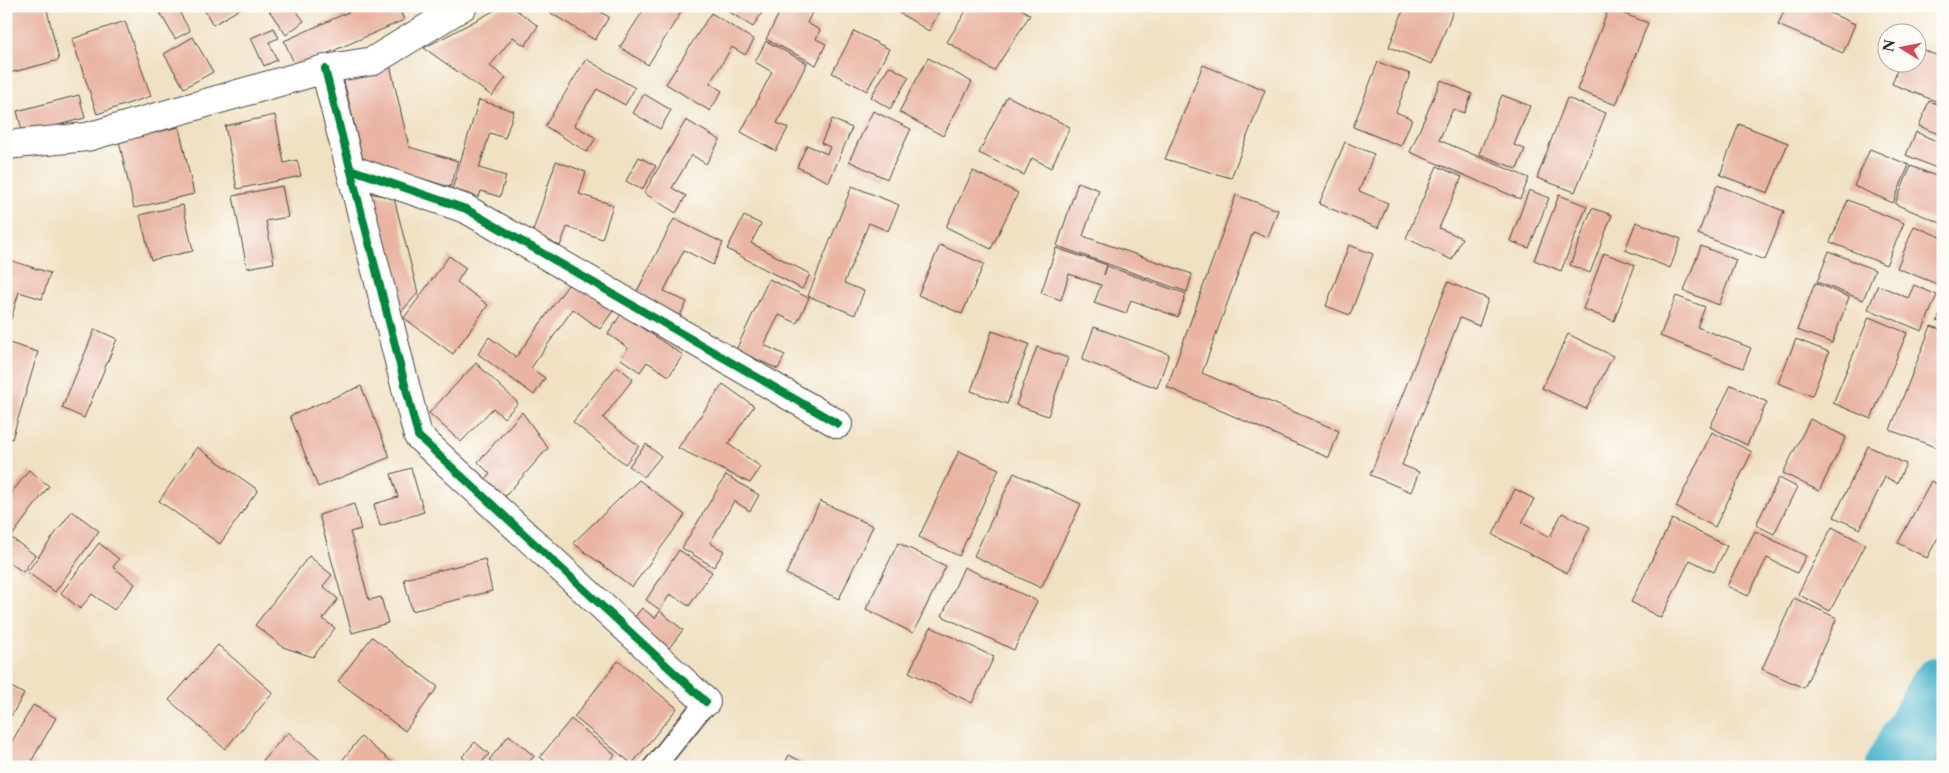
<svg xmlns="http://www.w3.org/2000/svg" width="1949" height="773" font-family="'Libre Caslon Text',serif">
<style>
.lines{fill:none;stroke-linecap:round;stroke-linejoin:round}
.river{stroke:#50b5cf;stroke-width:70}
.building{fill:#e9b4a2}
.service-casing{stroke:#494642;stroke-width:24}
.minor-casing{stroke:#494642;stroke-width:30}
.service{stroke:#fff;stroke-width:21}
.minor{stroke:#fff;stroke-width:28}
.cycleway-casing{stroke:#fdfcf7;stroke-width:11}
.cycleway{stroke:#00873e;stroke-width:8}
</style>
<rect width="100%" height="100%" fill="#fdfcf7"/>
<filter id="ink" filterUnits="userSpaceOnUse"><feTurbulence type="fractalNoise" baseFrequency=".02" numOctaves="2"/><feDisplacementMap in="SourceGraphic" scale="10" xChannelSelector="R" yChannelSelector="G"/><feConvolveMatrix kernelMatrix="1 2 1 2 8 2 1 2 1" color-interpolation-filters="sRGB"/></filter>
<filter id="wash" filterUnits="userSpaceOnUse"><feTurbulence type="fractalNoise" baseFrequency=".0096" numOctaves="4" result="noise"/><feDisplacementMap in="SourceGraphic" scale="20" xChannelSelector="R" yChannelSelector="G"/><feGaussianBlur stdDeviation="1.12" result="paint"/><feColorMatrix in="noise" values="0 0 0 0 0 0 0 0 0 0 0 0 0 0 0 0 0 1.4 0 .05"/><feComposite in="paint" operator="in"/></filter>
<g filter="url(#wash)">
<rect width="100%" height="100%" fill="#f0e1c3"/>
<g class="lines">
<path class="river" d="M 1900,767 L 1943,691"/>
</g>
<g id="blocks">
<path class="building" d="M 6,6 L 46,6 L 59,60 L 6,74 Z
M 167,6 L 176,6 L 190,31 L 175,39 L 159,11 Z
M 202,6 L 245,6 L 213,25 Z
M 266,6 L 293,6 L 304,21 L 286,35 Z
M 362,6 L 398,6 L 404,20 L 296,67 L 284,41 Z
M 503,6 L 511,6 L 538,26 L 525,46 L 513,37 L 490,66 L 506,78 L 492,96 L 424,48 Z
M 539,6 L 575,6 L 586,13 L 591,6 L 609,17 L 595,40 Z
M 646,6 L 685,6 L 648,65 L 620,47 Z
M 720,6 L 766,6 L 753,27 Z
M 783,6 L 815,6 L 807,23 L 820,30 L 816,39 L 826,44 L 816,65 L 766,39 Z
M 888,6 L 942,6 L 929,31 Z
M 969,6 L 1017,6 L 1030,15 L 994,71 L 947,42 Z
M 1405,6 L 1455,6 L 1432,64 L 1389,47 Z
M 1786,6 L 1833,6 L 1830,13 L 1855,24 L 1843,53 L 1778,25 Z
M 1609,8 L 1648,23 L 1616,105 L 1577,90 Z
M 711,13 L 754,40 L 745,55 L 732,47 L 710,83 L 722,91 L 710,111 L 666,84 Z
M 125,21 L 151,96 L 97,114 L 72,39 Z
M 274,28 L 279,38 L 269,42 L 277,60 L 264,66 L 251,38 Z
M 854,31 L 889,49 L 867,91 L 832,73 Z
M 193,37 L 213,72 L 184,88 L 164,54 Z
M 766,41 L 807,63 L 777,123 L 788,128 L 776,151 L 741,132 L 772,72 L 755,62 Z
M 1916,47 L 1943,58 L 1943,104 L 1892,84 L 1900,62 L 1916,62 Z
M 928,58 L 972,82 L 943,136 L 899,112 Z
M 586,59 L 635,88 L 625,105 L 597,89 L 574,125 L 596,138 L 587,152 L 545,126 Z
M 1378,62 L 1410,74 L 1396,112 L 1412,119 L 1401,146 L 1353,127 Z
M 390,65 L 409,147 L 458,161 L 450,187 L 363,161 L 343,77 Z
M 1203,65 L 1265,90 L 1231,178 L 1165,159 Z
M 889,66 L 909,77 L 890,109 L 871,97 Z
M 1441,80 L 1472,94 L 1464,113 L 1453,109 L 1439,140 L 1529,178 L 1520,199 L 1410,152 Z
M 644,94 L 671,110 L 660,129 L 633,113 Z
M 79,95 L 85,118 L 23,134 L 17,111 Z
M 1502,95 L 1530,106 L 1514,145 L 1525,149 L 1517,169 L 1479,154 Z
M 1007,96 L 1070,127 L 1051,168 L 1032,158 L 1024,175 L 979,153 Z
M 1567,98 L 1606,113 L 1575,192 L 1537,178 Z
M 479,100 L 514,111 L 505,138 L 490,133 L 479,168 L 506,176 L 500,197 L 481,191 L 479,197 L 452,189 Z
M 1929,101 L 1943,106 L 1943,136 L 1919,126 Z
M 873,111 L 911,129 L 887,179 L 849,161 Z
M 275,115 L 284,163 L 297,160 L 301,176 L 237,189 L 225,126 Z
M 832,119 L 852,128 L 829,182 L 797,167 L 807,145 L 827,154 L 830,147 L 821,143 Z
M 686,120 L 720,140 L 706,164 L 692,155 L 672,188 L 686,196 L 676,213 L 644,193 Z
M 1739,124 L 1788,143 L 1768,193 L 1720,175 Z
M 179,127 L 194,194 L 134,208 L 119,141 Z
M 1916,132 L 1943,144 L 1943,171 L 1906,155 Z
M 1345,142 L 1374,154 L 1359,191 L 1388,203 L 1378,228 L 1319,204 Z
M 1870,149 L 1909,165 L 1893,203 L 1854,186 Z
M 639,157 L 656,166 L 642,190 L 626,181 Z
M 556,161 L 586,172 L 579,194 L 613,205 L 602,239 L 567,227 L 560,246 L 532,234 Z
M 1437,166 L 1462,177 L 1439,228 L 1462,238 L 1452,260 L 1406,238 Z
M 1911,166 L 1943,179 L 1943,224 L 1895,204 Z
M 973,171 L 1018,193 L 991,249 L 946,227 Z
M 1078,182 L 1099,190 L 1083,236 L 1192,274 L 1187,292 L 1057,246 Z
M 1717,185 L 1784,211 L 1765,260 L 1698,234 Z
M 282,186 L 288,217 L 266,221 L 274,263 L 247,268 L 233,196 Z
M 852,186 L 899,205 L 888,231 L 869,223 L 844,283 L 864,291 L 855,315 L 808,296 Z
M 1529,190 L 1549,198 L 1529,248 L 1510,241 Z
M 369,193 L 394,198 L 418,293 L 401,312 Z
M 1236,195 L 1278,210 L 1268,237 L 1253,232 L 1202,373 L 1339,431 L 1329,458 L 1167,387 Z
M 1559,195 L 1587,206 L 1561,271 L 1534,260 Z
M 1848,200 L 1904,223 L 1886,265 L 1830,242 Z
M 183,205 L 193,251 L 151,260 L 140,215 Z
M 1592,208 L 1612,215 L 1590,273 L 1570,265 Z
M 744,216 L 761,224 L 751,243 L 810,274 L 802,289 L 727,249 Z
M 674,219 L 723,243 L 713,265 L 684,250 L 664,291 L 687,302 L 677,321 L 633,299 Z
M 1636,222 L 1681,239 L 1670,268 L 1625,250 Z
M 1914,226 L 1943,238 L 1943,270 L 1937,284 L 1897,268 Z
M 940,245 L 984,264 L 962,314 L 918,295 Z
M 1349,245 L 1373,254 L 1350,315 L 1326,306 Z
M 1701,246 L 1736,260 L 1719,305 L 1684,291 Z
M 1056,248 L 1107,265 L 1104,275 L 1107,266 L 1186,294 L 1178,317 L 1131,300 L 1126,314 L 1094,303 L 1101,285 L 1069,274 L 1061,300 L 1041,293 Z
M 1829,251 L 1875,270 L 1863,300 L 1817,282 Z
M 1604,253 L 1635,265 L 1614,321 L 1583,309 Z
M 449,256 L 466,268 L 457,282 L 488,305 L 453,354 L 404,318 Z
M 6,259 L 50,273 L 42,299 L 19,292 L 7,332 Z
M 769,279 L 809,298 L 797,323 L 779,315 L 764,345 L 785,355 L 778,369 L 736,350 Z
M 571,281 L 613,311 L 600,329 L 573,309 L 531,368 L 545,378 L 534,395 L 478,354 L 489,337 L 516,357 Z
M 1448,282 L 1488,299 L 1479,326 L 1460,318 L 1402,465 L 1419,472 L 1411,492 L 1370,475 Z
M 1815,283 L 1849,297 L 1832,343 L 1797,330 Z
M 1878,285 L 1908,298 L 1914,285 L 1937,295 L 1922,331 L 1868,309 Z
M 1676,296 L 1705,307 L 1697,327 L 1751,348 L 1743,368 L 1660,336 Z
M 1943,307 L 1943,323 L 1937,321 Z
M 621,314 L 683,355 L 669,376 L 647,362 L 640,372 L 621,359 L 628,348 L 608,334 Z
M 1869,317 L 1907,333 L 1871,419 L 1833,403 Z
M 1931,326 L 1943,330 L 1943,450 L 1890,430 Z
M 1094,327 L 1169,354 L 1157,388 L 1082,360 Z
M 95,329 L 117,339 L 84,418 L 62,408 Z
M 992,331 L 1029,344 L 1007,404 L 971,391 Z
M 1568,334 L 1613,356 L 1586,409 L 1542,388 Z
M 1796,339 L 1829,352 L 1812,396 L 1778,383 Z
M 6,342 L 38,352 L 12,439 L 6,438 Z
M 1037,347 L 1068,358 L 1048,416 L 1016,405 Z
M 476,363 L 518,403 L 504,418 L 493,408 L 461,442 L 429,413 Z
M 617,366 L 633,379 L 603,418 L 639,446 L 625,464 L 573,422 Z
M 723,384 L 754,406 L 728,444 L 761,467 L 750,483 L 678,448 Z
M 1731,385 L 1767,402 L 1747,445 L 1710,427 Z
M 361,386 L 390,457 L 318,487 L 290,416 Z
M 522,412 L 548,448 L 500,502 L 480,485 L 490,474 L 478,462 Z
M 1810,419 L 1846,437 L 1819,491 L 1783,473 Z
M 1712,432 L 1752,452 L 1715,527 L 1676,507 Z
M 646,444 L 661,456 L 644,477 L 629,466 Z
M 1868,446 L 1906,464 L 1897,483 L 1885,477 L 1860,529 L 1834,517 Z
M 197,447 L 258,490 L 220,544 L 159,501 Z
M 959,451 L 999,469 L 959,556 L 919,537 Z
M 411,468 L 424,512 L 380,526 L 374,504 L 398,497 L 391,474 Z
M 29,470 L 49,486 L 12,536 L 6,531 L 6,500 Z
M 1014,473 L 1081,504 L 1041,588 L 974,556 Z
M 726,475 L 759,495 L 750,511 L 734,501 L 710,543 L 724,551 L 714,567 L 682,548 Z
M 1779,478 L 1797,487 L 1774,534 L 1756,525 Z
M 639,480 L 685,515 L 632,587 L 573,543 Z
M 1931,481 L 1943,487 L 1943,528 L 1927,558 L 1898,543 Z
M 1515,489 L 1534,499 L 1522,523 L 1550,537 L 1562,513 L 1590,527 L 1567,573 L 1493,535 Z
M 820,501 L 873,526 L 839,599 L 786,574 Z
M 354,504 L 361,529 L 350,532 L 369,600 L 381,597 L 388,623 L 352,633 L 319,515 Z
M 72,511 L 99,531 L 55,592 L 27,572 Z
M 1672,519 L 1727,546 L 1714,572 L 1690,560 L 1661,618 L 1631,602 Z
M 1832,527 L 1865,544 L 1830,611 L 1798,594 Z
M 1755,531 L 1806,556 L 1797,573 L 1767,558 L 1748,596 L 1727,586 Z
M 6,534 L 35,555 L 23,572 L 6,560 Z
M 99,543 L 119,559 L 113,567 L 135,584 L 114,610 L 92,594 L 80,609 L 61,593 Z
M 898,543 L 946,566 L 913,633 L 866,609 Z
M 679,550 L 712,572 L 689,606 L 670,594 L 660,610 L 646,600 Z
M 309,556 L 332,575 L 323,586 L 338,599 L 323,619 L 335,628 L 313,657 L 283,647 L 255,625 Z
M 485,559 L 492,591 L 412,611 L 404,579 Z
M 964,567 L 1037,601 L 1014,650 L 942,616 Z
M 1794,598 L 1837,618 L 1804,688 L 1762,669 Z
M 642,608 L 655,618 L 660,611 L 683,630 L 665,653 L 628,625 Z
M 931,627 L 994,657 L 972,703 L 909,672 Z
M 372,637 L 438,687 L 405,731 L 338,681 Z
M 218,645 L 273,693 L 225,749 L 169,700 Z
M 618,661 L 677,708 L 632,764 L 574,717 Z
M 6,684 L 24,694 L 6,725 Z
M 33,705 L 56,718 L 32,760 L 43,767 L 6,767 L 6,752 Z
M 571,719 L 615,755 L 605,767 L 553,767 L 540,757 Z
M 288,732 L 323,763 L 319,767 L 257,767 Z
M 509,735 L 534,756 L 525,767 L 497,767 L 489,760 Z
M 361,737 L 398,767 L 345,767 L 340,763 Z
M 475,742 L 489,754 L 478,767 L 474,767 L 462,757 Z
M 789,755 L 811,767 L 783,767 Z"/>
</g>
</g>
<g filter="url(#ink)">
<use href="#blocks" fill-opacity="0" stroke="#494642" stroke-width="1"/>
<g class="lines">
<defs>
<path id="service" d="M 654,767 L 706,702"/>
<path id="minor" d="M 325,69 L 418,436 L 706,702
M 6,145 L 87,137 L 325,69 L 373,61 L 463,6
M 350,169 L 466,209 L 838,424"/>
</defs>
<use href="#service" class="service-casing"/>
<use href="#minor" class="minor-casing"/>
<use href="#service" class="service"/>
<use href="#minor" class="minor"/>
<defs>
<path id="cycleway" d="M 325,69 L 418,436 L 706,702
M 350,169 L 466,209 L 838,424"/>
</defs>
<use href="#cycleway" class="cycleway-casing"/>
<use href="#cycleway" class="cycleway"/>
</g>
</g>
<rect width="1949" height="773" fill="none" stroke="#fdfcf7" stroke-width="25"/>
<g transform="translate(1902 48) rotate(280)"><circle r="24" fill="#fdfcf7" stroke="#a9a8a5"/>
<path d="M0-4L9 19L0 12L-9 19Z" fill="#d1495b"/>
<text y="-8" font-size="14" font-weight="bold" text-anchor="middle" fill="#2b2b2b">N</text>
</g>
</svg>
